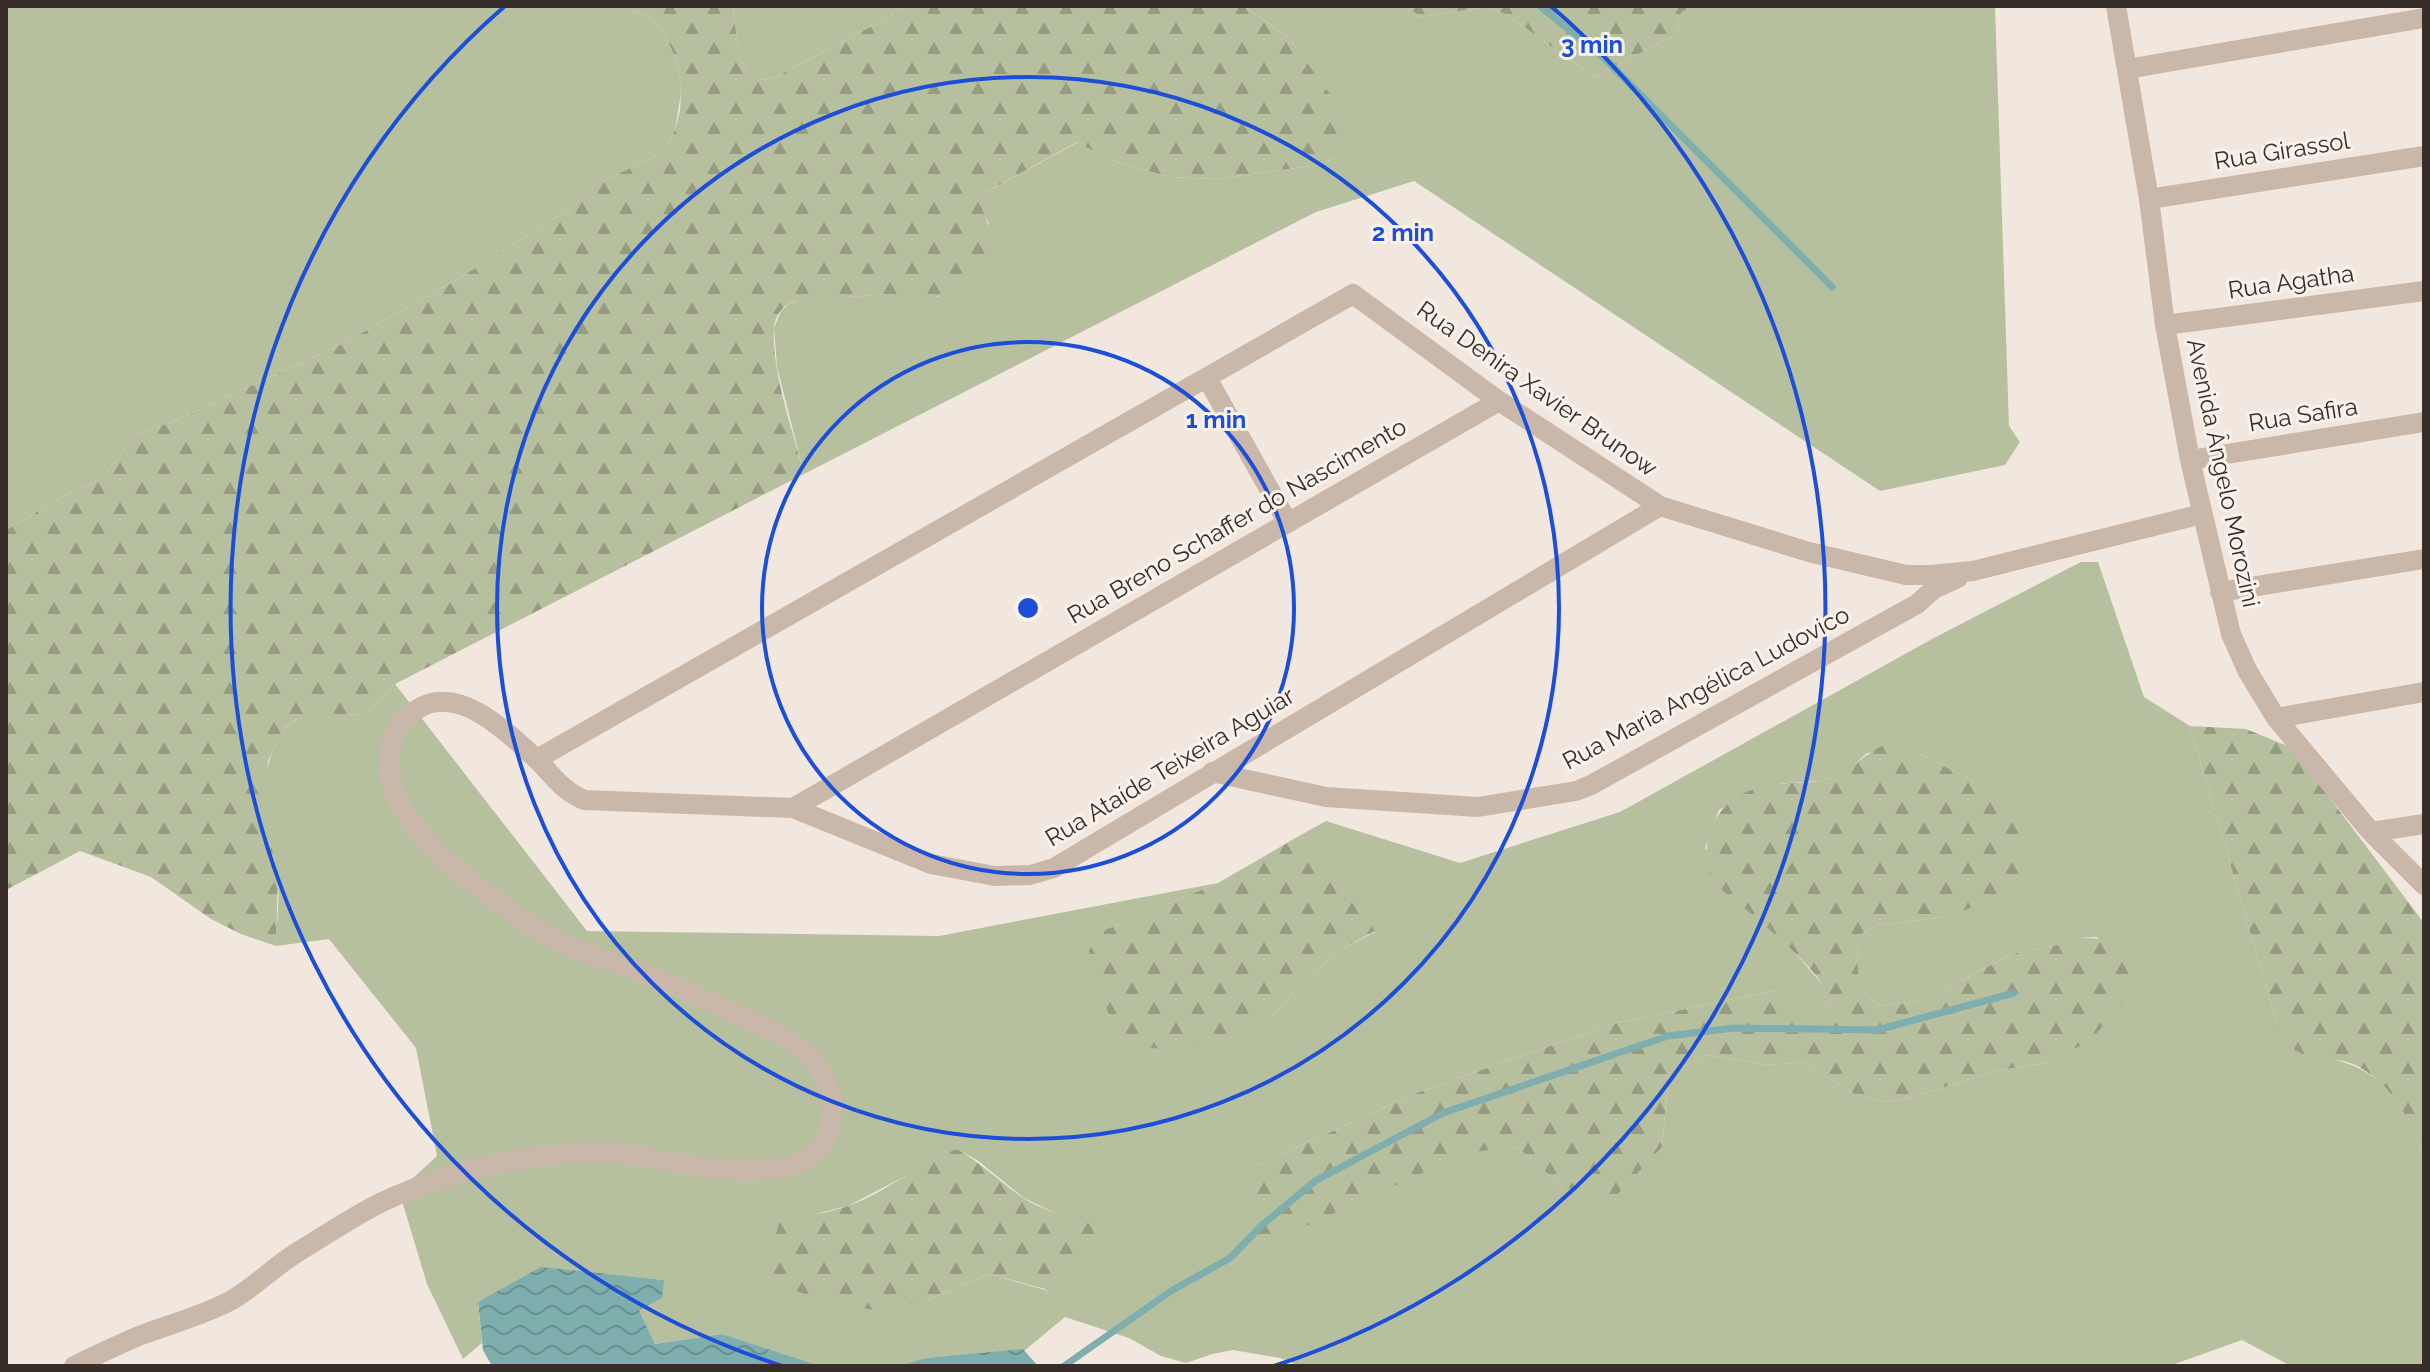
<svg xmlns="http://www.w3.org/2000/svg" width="2430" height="1372" font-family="Raleway,sans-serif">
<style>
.green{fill:#b7c09e;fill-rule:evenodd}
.forest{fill:url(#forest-firs)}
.water{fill:url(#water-waves)}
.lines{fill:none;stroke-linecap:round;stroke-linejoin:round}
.stream{stroke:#7eaead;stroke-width:7}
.street{stroke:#c9b7aa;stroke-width:20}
.ring{fill:none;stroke:#1d4ed8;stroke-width:4}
.labels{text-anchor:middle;stroke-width:6;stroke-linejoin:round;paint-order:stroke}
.street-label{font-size:24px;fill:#372d29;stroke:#f9f2ea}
.centre{fill:#1d4ed8;stroke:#f9f2ea;stroke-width:4}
.ring-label{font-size:24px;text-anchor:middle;font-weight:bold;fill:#1d4ed8;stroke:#f9f2ea;stroke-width:6;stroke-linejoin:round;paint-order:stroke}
</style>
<defs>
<pattern id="forest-firs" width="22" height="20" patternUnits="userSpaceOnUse" patternTransform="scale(2)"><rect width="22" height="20" fill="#b7c09e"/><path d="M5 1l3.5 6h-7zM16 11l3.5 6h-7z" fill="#969c81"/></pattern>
<pattern id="water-waves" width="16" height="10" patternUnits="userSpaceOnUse" patternTransform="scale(2)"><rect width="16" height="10" fill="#7eaead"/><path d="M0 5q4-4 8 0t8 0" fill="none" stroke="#688e8d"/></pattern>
</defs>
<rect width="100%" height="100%" fill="#f2e7de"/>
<path class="green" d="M 6,6 L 594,6 L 597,11 L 626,7 L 647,16 L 662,28 L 678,64 L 681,93 L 675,130 L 667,145 L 655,156 L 597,184 L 574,206 L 455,281 L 338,346 L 172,422 L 136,434 L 106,473 L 95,482 L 66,495 L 6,530 Z
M 733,6 L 909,6 L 776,77 L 760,80 L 745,71 L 738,51 Z
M 1244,6 L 1407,6 L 1420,17 L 1487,7 L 1507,15 L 1594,77 L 1671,37 L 1677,30 L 1682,12 L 1695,6 L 1995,6 L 2009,426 L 2020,442 L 2005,465 L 1880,491 L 1414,181 L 1316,212 L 804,474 L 777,367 L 774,328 L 781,311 L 789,304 L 809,295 L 850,297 L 887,294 L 938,297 L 989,224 L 980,208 L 981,195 L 1078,142 L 1111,160 L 1169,177 L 1215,179 L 1318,165 L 1336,157 L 1352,126 L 1290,39 Z
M 2081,562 L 2098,562 L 2144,697 L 2190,726 L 2277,1024 L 2305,1055 C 2345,1059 2373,1069 2399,1101 C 2409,1113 2414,1133 2421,1147 L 2424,1149 L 2424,1366 L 2291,1366 L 2242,1340 L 2169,1366 L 1300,1366 L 1280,1358 L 1233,1350 L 1212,1354 L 1186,1363 L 1161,1356 L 1129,1338 L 1065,1317 L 1024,1351 L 925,1358 L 899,1366 L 821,1366 L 722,1334 L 655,1344 L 639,1310 L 664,1280 L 601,1274 L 478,1302 L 482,1343 L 463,1359 L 427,1284 L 399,1191 L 437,1156 L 416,1048 L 329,939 L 276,946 C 276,922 281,895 277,872 C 274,852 265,832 263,812 C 261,786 271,730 298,719 C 317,711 344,715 365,714 L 395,684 L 587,931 L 939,936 L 1218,883 L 1101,932 L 1270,1019 L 1302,983 L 1339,951 L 1375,932 L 1299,836 L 1326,821 L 1460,863 L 1620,812 L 1932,639 ZM 1912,750 L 1984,786 L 2026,850 L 2026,864 L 2011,886 L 1947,917 L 1877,925 L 1858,936 C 1858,967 1852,987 1880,1006 L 1912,1002 L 1937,993 L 2012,954 L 2058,945 L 2079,938 L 2098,937 L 2049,1062 L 1997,1071 L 1909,1098 L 1884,1102 L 1854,1094 L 1803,1062 L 1768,1065 L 1708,1055 L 1669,1073 L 1662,1147 L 1563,1187 L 1518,1148 L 1258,1165 L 1419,1092 L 1612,1024 L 1778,990 L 1806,1018 L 1822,1013 L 1831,1002 L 1828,991 L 1705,848 L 1719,810 L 1758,788 L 1785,783 L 1822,781 L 1845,773 L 1867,753 ZM 957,1149 L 977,1160 L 1024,1198 L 1055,1213 L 1051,1296 L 1045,1290 L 990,1274 L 922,1302 L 807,1216 L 848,1206 Z"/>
<path class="forest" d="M 594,6 L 733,6 L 738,50 L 745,71 L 761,80 L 776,77 L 909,6 L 1244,6 L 1290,39 L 1353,126 L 1336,157 L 1318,165 L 1215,179 L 1169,177 L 1111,160 L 1077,142 L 981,195 C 979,215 995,228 991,247 C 988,257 980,265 974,272 C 964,283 954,292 939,296 C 924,301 906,296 891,295 C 876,294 862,297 848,297 C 822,297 776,291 774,330 C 772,375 793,430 804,474 L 395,684 L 365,714 L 313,715 L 295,720 L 286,727 L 277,741 L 268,761 L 263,811 L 278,875 L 276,946 L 241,934 L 211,919 L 151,877 L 80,851 L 6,890 L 6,530 L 66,495 L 95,482 L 106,473 L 136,434 L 172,422 L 338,346 L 455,281 L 574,206 L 597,184 L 655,156 L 667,145 L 675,130 L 680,110 L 681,93 L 678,64 L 662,28 L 647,16 L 626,7 L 597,12 Z
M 1407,6 L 1695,6 L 1682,12 L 1677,30 L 1671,37 L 1594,77 L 1507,15 L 1487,7 L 1420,17 Z
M 2190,726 L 2246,729 L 2292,748 L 2424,923 L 2424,1149 L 2421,1147 C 2405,1113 2395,1089 2361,1068 C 2341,1055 2313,1063 2295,1050 C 2287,1044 2282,1032 2277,1024 Z
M 1884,745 L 1912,750 L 1984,786 L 2022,834 L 2026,850 L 2026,865 L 2011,886 L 1991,900 L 1947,917 L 1877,925 L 1858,936 C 1858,966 1853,988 1880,1006 L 1912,1002 L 1937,993 L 2012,954 L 2057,945 L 2079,938 L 2113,939 L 2129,974 L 2127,997 L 2091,1040 L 2049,1062 L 1997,1071 L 1909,1098 L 1884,1102 L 1854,1094 L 1803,1062 L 1768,1065 L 1708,1055 L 1669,1073 L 1662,1147 L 1613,1199 L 1563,1187 L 1518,1148 L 1469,1152 L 1260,1247 L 1245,1202 L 1258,1165 L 1419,1092 L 1612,1024 L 1778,990 L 1806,1018 L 1822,1013 L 1831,1002 C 1823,967 1742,908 1713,882 C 1706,866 1704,850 1710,833 C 1722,796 1751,786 1788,783 C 1800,782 1813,783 1825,780 C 1849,773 1862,755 1884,745 Z
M 1299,836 L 1375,931 L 1339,951 L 1302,983 L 1270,1019 L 1239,1033 L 1171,1050 L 1143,1047 L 1125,1039 L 1114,1027 L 1090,969 L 1089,950 L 1100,932 L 1218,883 Z
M 957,1149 C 981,1163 1000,1182 1022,1197 C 1043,1211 1069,1217 1092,1224 L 1095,1236 L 1051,1297 L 1045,1289 L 990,1274 L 922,1302 L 875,1310 L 832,1304 L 791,1289 L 767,1270 L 781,1215 C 803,1216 826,1214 848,1206 C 887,1192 919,1163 957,1149 Z"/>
<path class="water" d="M 541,1267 L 664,1280 L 662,1298 L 639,1310 L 655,1344 L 722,1334 L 821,1366 L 492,1366 L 483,1350 L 478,1302 Z
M 1023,1349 L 1038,1366 L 899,1366 L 925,1358 Z"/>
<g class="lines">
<path class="stream" d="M 1540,6 L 1605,59 L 1832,287
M 1064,1366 L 1171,1291 L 1230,1258 L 1261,1226 L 1315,1181 L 1443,1113 L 1668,1036 L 1734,1028 L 1877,1030 L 2014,993"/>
<path class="street" d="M 2116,6 L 2149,199 L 2165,325 L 2190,460 L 2231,634 L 2247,670 L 2276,718 L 2371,832 L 2424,885
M 2127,69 L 2424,18
M 2149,199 L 2424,156
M 2165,325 L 2424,291
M 1207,378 L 1287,521
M 2190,460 L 2424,422
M 2220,592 L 2424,559
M 2276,718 L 2424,692
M 537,759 L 1353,294 L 1499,401 L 1660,506 L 1809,552 L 1906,575 L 1930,575 L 1973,571 L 2202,514
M 1212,772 L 1326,797 L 1478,807 L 1576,791 L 1591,785 L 1917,604 L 1934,589 L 1958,578
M 793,808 L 1499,401
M 2371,832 L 2424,824
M 74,1366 C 97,1355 121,1343 144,1334 C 174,1323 204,1315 232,1300 C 256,1286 277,1264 301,1250 C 327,1234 354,1216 382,1202 C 436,1177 496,1161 555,1155 C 578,1152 608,1151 631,1155 C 688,1163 833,1205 832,1107 C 831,1085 817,1062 800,1048 C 783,1034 761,1026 740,1016 C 704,999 668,982 631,968 C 610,960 587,955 566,945 C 541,934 517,916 494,899 C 448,864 360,797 398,728 C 402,720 413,711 423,706 C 462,688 506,731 533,756 C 552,773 559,789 584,800 L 793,808 L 931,864 L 995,876 L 1030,875 L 1054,868 L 1660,506"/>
</g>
<g class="ring">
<circle cx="1028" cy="608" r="266"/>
<circle cx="1028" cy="608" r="531"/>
<path d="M782 1366A797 797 0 0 1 505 6M1551 6A797 797 0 0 1 1274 1366"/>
</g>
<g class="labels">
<g class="street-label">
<text transform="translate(2282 151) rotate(-9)" y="8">Rua Girassol</text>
<text transform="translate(2291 282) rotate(-8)" y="8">Rua Agatha</text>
<text transform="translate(1537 389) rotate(35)" y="8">Rua Denira Xavier Brunow</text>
<text transform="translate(2303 415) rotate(-9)" y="8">Rua Safira</text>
<text transform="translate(2223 473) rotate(78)" y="8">Avenida Ângelo Morozini</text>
<text transform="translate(1237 521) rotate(-30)" y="8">Rua Breno Schaffer do Nascimento</text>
<text transform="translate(1706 688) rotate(-28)" y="8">Rua Maria Angélica Ludovico</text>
<text transform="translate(1170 767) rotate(-31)" y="8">Rua Ataíde Teixeira Aguiar</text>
</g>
</g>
<circle cx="1028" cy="608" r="12" class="centre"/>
<g class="ring-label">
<text x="1592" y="53">3 min</text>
<text x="1403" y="241">2 min</text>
<text x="1216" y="428">1 min</text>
</g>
<rect width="2430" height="1372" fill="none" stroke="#372d29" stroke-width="16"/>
</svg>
